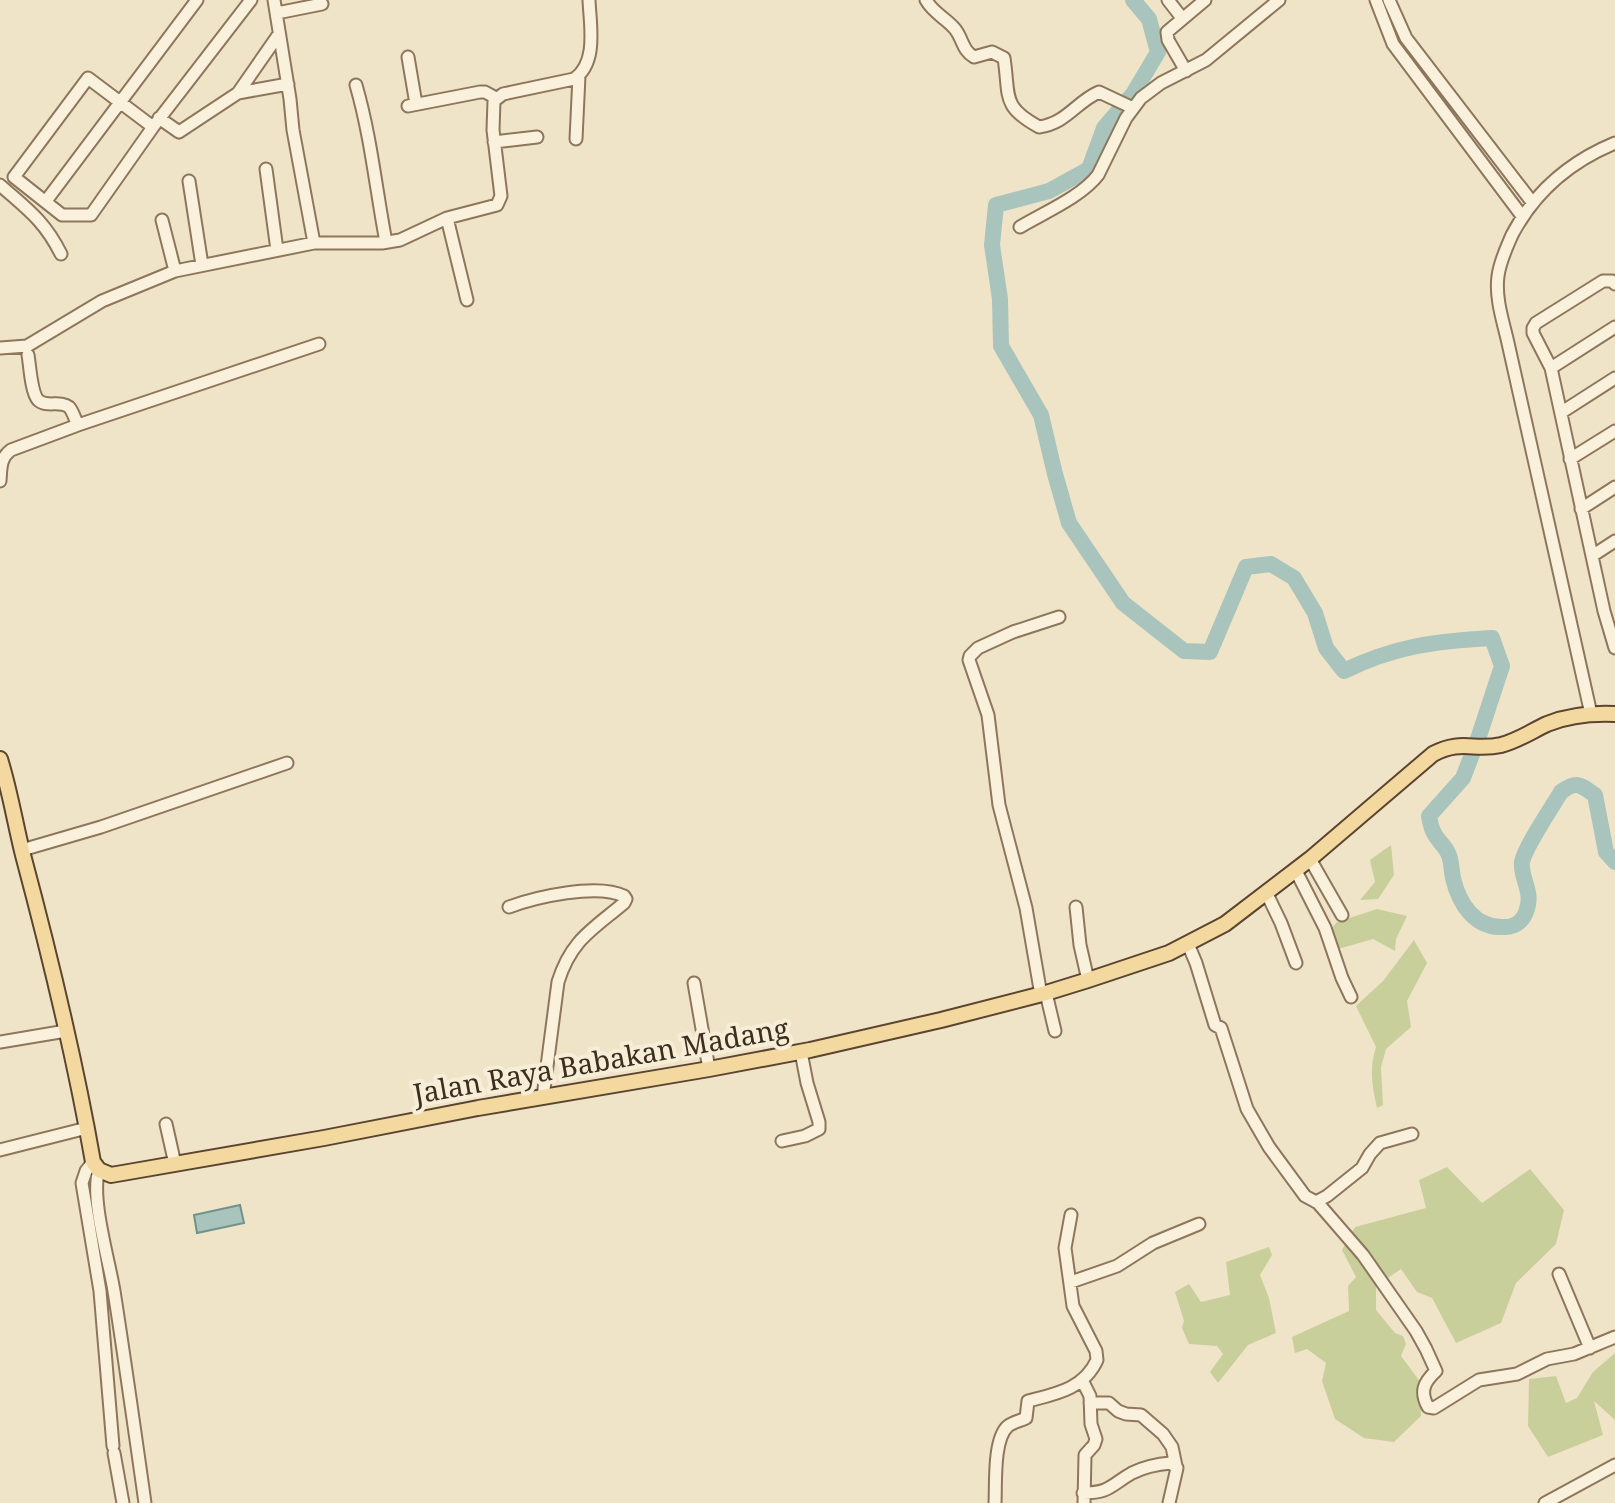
<svg xmlns="http://www.w3.org/2000/svg" width="1615" height="1503" font-family="'Noto Serif',serif">
<style>
.green{fill:#c9cf9b}
.water{fill:#a9c4bc;stroke:#6f938a;stroke-width:2}
.lines{fill:none;stroke-linecap:round;stroke-linejoin:round}
.river{stroke:#a9c4bc;stroke-width:16}
.minor-casing{stroke:#8d765c;stroke-width:15}
.major-casing{stroke:#5b4430;stroke-width:18}
.minor{stroke:#faf1dc;stroke-width:11}
.major{stroke:#f3d9a0;stroke-width:14}
.labels{text-anchor:middle;stroke-width:8;stroke-linejoin:round;paint-order:stroke}
.street-label{font-size:28px;fill:#3d2e20;stroke:#f7eed8}
</style>
<rect width="100%" height="100%" fill="#f0e4c8"/>
<path class="green" d="M 1391,845 L 1394,875 L 1378,899 L 1360,900 L 1375,882 L 1370,860 Z
M 1377,909 L 1407,916 L 1396,939 L 1395,951 L 1373,939 L 1338,949 L 1330,930 L 1337,922 Z
M 1414,940 L 1427,963 L 1407,1001 L 1411,1027 L 1386,1049 L 1381,1067 L 1383,1105 L 1377,1108 C 1372,1086 1369,1069 1376,1047 L 1356,1006 L 1383,981 Z
M 1447,1167 L 1482,1203 L 1530,1169 L 1564,1210 L 1556,1244 L 1516,1283 L 1501,1323 L 1456,1343 L 1432,1298 L 1417,1292 L 1401,1269 L 1376,1286 L 1376,1310 L 1395,1333 L 1403,1336 L 1406,1344 L 1401,1356 L 1421,1383 L 1421,1416 L 1394,1442 L 1364,1438 L 1335,1419 L 1322,1381 L 1326,1363 L 1307,1349 L 1295,1353 L 1292,1337 L 1349,1311 L 1348,1286 L 1356,1277 L 1342,1250 L 1355,1227 L 1426,1208 L 1419,1180 Z
M 1269,1247 L 1272,1255 L 1260,1275 L 1269,1298 L 1276,1333 L 1248,1345 L 1218,1383 L 1210,1372 L 1223,1354 L 1217,1346 L 1189,1344 L 1182,1328 L 1184,1321 L 1175,1292 L 1189,1284 L 1201,1302 L 1230,1295 L 1226,1262 Z
M 1615,1353 L 1615,1420 L 1594,1401 L 1603,1435 L 1548,1457 L 1528,1426 L 1529,1379 L 1556,1376 L 1566,1403 L 1577,1398 L 1593,1372 Z"/>
<path class="water" d="M 240,1205 L 244,1223 L 197,1233 L 194,1215 Z"/>
<g class="lines">
<path class="river" d="M 1133,0 L 1149,19 L 1158,52 L 1133,94 L 1104,128 L 1089,169 L 1049,191 L 996,205 L 992,245 L 1000,299 L 1001,346 L 1041,415 L 1055,474 L 1069,523 L 1123,603 L 1184,651 L 1210,652 L 1246,567 L 1271,564 L 1294,578 L 1315,613 L 1326,648 L 1344,671 C 1395,646 1436,641 1492,638 L 1502,666 L 1479,736 L 1463,778 L 1429,816 C 1430,821 1431,828 1434,833 C 1438,841 1445,846 1448,853 C 1452,861 1451,869 1453,878 C 1459,904 1475,929 1505,927 C 1516,927 1524,920 1527,909 C 1533,891 1520,877 1522,862 C 1525,847 1552,807 1561,792 C 1577,780 1580,785 1595,795 L 1606,852 L 1615,862"/>
<defs>
<path id="minor" d="M 274,0 L 290,99 L 293,130 L 314,243
M 926,0 C 933,13 946,18 955,29 C 963,39 962,50 974,57 L 992,52 L 1004,58 C 1010,97 1001,106 1039,127 C 1067,123 1076,102 1099,92 L 1133,108
M 1168,0 L 1182,18
M 1376,0 L 1393,44 L 1522,216
M 1389,0 L 1406,38 L 1532,202
M 277,13 L 322,4
M 408,57 L 416,104
M 1186,71 L 1168,40 L 1167,32 L 1205,0
M 356,85 C 371,137 376,190 386,242
M 238,93 L 279,34
M 408,106 L 480,92 L 485,92 L 496,98
M 159,118 L 179,132 L 238,93 L 288,84
M 153,127 L 88,78 L 14,177 L 62,215 L 91,215 L 153,127 L 251,0
M 576,139 L 579,76
M 494,142 L 537,137
M 266,169 L 277,250
M 189,181 L 202,265
M 0,185 C 27,209 44,220 61,254
M 46,201 L 197,0
M 447,218 L 467,300
M 162,220 L 175,271
M 1020,227 C 1045,212 1081,197 1098,175 L 1126,118 L 1141,98 L 1161,83 L 1206,60 L 1279,0
M 1615,284 L 1612,281 L 1603,281 L 1536,323 L 1533,328 L 1533,333 L 1551,368 L 1604,611 L 1615,648
M 0,348 L 27,346 L 102,301 L 175,271 L 314,243 L 382,243 L 400,240 L 447,218 L 497,205 L 501,196 L 493,130 L 494,101 L 503,94 L 574,79 C 598,63 590,25 589,0
M 28,355 C 30,366 31,392 38,400 C 46,408 60,400 69,407 C 73,411 75,420 78,425
M 1551,368 L 1615,327
M 1562,412 L 1615,378
M 1570,459 L 1615,431
M 0,481 C 1,468 0,458 11,450 L 78,425 L 319,344
M 1581,509 L 1615,487
M 1592,556 L 1615,541
M 1591,714 L 1508,343 C 1503,321 1495,298 1498,276 C 1500,261 1506,249 1512,235 C 1535,191 1569,162 1615,143
M 22,850 L 101,827 L 287,763
M 1310,859 L 1342,915
M 1296,871 L 1325,928 L 1342,978 L 1351,997
M 1266,892 L 1281,923 L 1296,963
M 509,907 C 536,897 597,883 624,896 L 626,899 L 624,903 C 592,930 571,940 558,982 L 543,1097
M 1076,907 L 1080,945 L 1088,980
M 1188,944 L 1196,963 L 1215,1025 L 1221,1028 L 1247,1109 L 1269,1147 L 1305,1196 L 1318,1203 L 1363,1255 L 1416,1331 L 1426,1349 L 1436,1371 C 1423,1383 1420,1392 1428,1407 L 1434,1408 L 1479,1380 L 1517,1374 L 1547,1359 L 1574,1354 L 1615,1337
M 694,983 L 709,1069
M 1046,993 L 1055,1031
M 1041,995 L 1026,908 L 999,805 L 988,715 L 969,660 L 970,656 L 978,648 L 1013,632 L 1059,617
M 0,1042 L 66,1031
M 166,1124 L 175,1164
M 782,1141 L 805,1136 L 819,1129 L 819,1122 L 807,1083 L 801,1052
M 0,1150 L 87,1128
M 93,1162 L 86,1171 L 82,1183 L 100,1291 L 113,1446
M 99,1170 C 90,1197 109,1260 114,1291 C 125,1361 135,1432 145,1503
M 1316,1202 L 1327,1196 L 1362,1168 L 1370,1154 L 1380,1143 L 1412,1134
M 1559,1274 L 1590,1348
M 1071,1282 L 1117,1266 L 1153,1243 L 1199,1224
M 1082,1380 L 1090,1396 L 1091,1424 L 1096,1439 L 1094,1445 L 1085,1455 L 1084,1503
M 1090,1403 L 1109,1403 L 1118,1411 L 1126,1414 L 1141,1415 L 1163,1434 L 1172,1447 L 1176,1466
M 114,1453 L 123,1503
M 1083,1493 C 1110,1493 1111,1485 1132,1473 C 1144,1467 1158,1464 1171,1463 L 1177,1468 L 1169,1503
M 995,1503 C 996,1484 993,1439 1008,1426 C 1013,1422 1020,1421 1026,1418 L 1028,1401 C 1055,1394 1084,1389 1097,1360 L 1096,1351 L 1073,1306 L 1065,1248 L 1071,1215
M 1545,1503 L 1615,1465"/>
<path id="major" d="M 0,759 C 10,791 15,823 23,855 C 50,956 75,1059 93,1162 L 99,1170 L 111,1175 L 324,1138 L 478,1108 L 709,1069 L 810,1050 L 941,1020 L 1046,993 L 1088,980 L 1169,953 L 1225,924 L 1310,859 L 1433,754 C 1461,739 1474,751 1501,745 C 1517,741 1532,731 1547,724 C 1569,715 1591,713 1615,714"/>
</defs>
<use href="#minor" class="minor-casing"/>
<use href="#major" class="major-casing"/>
<use href="#minor" class="minor"/>
<use href="#major" class="major"/>
</g>
<g class="labels">
<g class="street-label">
<text transform="translate(601 1061) rotate(-10)" y="10">Jalan Raya Babakan Madang</text>
</g>
</g>
</svg>
